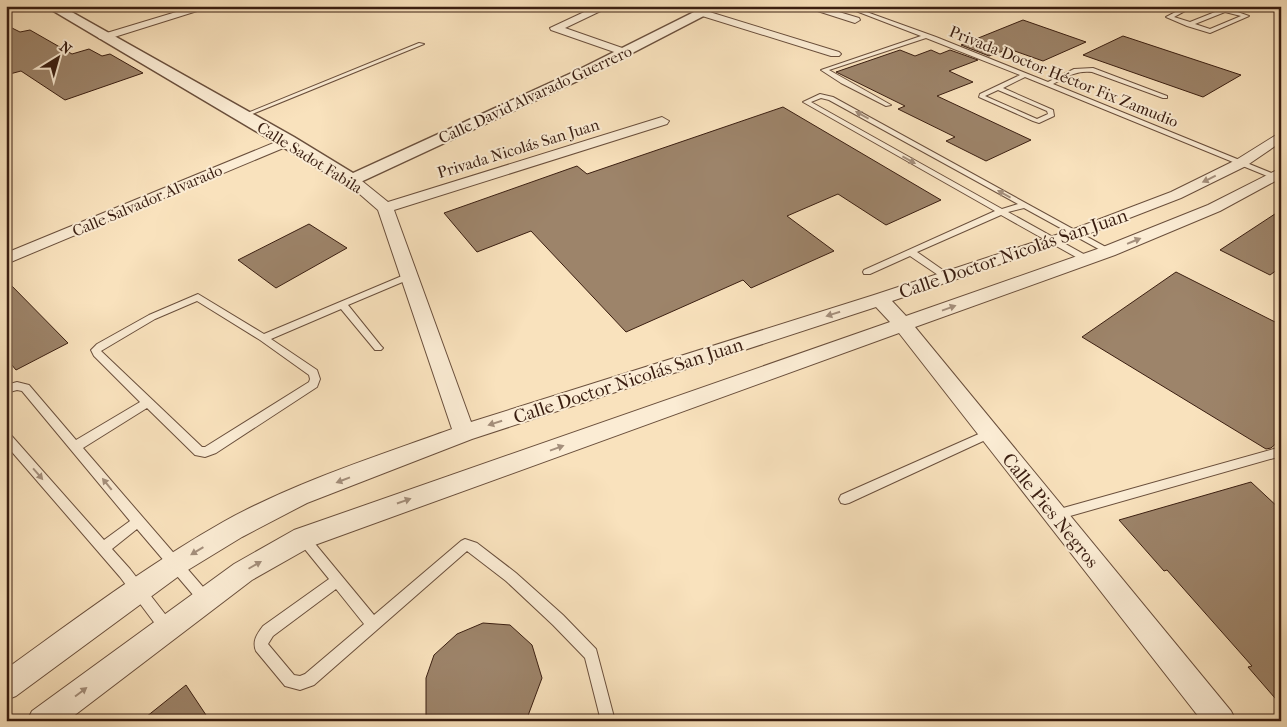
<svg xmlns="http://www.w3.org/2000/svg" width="1287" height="727" font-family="'IM FELL French Canon',serif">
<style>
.building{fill:#9d846a;stroke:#3a1e11}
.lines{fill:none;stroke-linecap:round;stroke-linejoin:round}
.service-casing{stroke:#6a4f3c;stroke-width:2}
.minor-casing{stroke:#6a4f3c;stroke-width:2}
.tertiary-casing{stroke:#6a4f3c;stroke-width:3}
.service{fill:#fbecd4;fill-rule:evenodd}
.minor{fill:#fbecd4;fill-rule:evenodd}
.tertiary{fill:#fbecd4;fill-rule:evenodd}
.oneway{fill:#a48f7c}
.labels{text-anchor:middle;stroke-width:4;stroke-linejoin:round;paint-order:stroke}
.far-street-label{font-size:16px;fill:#3a1e11;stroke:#fbecd4}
.street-label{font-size:19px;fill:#3a1e11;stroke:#fbecd4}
</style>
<rect width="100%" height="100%" fill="#f9e2bd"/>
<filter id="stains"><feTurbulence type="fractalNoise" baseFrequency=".004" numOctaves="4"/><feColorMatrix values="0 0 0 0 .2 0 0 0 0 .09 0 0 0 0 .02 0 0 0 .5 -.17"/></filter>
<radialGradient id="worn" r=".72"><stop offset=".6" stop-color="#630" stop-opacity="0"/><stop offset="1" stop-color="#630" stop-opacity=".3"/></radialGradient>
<path class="building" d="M 1023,20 L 1086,42 L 1043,61 L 1009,49 L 989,56 L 961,45 Z
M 6,25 L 20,32 L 30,30 L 72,54 L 89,49 L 102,56 L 110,54 L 143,73 L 65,100 L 21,71 L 6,75 Z
M 1123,36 L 1241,75 L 1203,97 L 1083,55 Z
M 900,50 L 915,56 L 931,50 L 940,54 L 950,50 L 978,60 L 949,71 L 973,82 L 937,96 L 1031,140 L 986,161 L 946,141 L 955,137 L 898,109 L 905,106 L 836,72 Z
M 783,107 L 941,200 L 886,225 L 838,194 L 787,216 L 834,251 L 751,288 L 743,280 L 626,332 L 531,231 L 477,252 L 444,213 L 577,166 L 587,174 Z
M 1281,210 L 1281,267 L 1270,275 L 1220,250 Z
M 309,224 L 347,248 L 276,288 L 238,260 Z
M 1176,272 L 1281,325 L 1281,439 L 1271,448 L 1266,449 L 1082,337 Z
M 6,280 L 68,343 L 16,370 L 6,358 Z
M 1251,482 L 1281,510 L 1281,705 L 1248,667 L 1252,666 L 1167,570 L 1164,571 L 1119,520 Z
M 483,623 L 510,625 L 532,645 L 542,678 L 526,721 L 426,721 L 426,678 L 434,655 L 457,634 Z
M 186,685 L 210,721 L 141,721 Z"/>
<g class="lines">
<defs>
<path id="service" d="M 843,6 L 850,6 L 936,37 L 1048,82 L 1074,69 L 1093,68 L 1167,96 L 1167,98 L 1163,98 L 1092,72 C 1077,70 1066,77 1053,84 L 1279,176 L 1275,178 L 1272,178 L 1025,77 L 1003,88 L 1053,110 L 1054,116 L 1039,123 L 1033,121 L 979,97 L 980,94 L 1020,75 L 926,38 L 829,70 L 891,105 L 886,106 L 841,83 L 821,70 L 921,36 ZM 998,90 L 1047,111 L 1048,114 L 1037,119 L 985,96 Z
M 1132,6 L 1139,6 L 1129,11 L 1124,10 Z
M 1187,6 L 1194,6 L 1174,17 L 1190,22 L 1220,10 L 1210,6 L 1229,8 L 1229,9 L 1249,16 L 1210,33 L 1187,26 L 1166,17 ZM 1225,12 L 1241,16 L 1210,29 L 1195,24 Z
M 1254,6 L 1265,6 L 1281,9 L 1281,13 Z
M 419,43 L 424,44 L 245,117 L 240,116 Z
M 820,94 L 833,97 L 1113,251 L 1109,254 L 1106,253 L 1024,208 L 1008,212 L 1089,257 L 1090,259 L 1089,261 L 1083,261 L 1001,215 L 917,252 L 950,275 L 951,277 L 950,279 L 944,279 L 910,256 L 870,274 L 864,274 L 863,272 L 864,270 L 995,211 L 803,102 ZM 821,98 L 829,100 L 1018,204 L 1002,209 L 811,102 Z
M 409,273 L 412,274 L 413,276 L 412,278 L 348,305 L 381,346 L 383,348 L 381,350 L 375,350 L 341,309 L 271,339 L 317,370 L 320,379 L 317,387 L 216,453 L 205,457 L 195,455 L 147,408 L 83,448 L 210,595 L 212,599 L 210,603 L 205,605 L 200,603 L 137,529 L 112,549 L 130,569 L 172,623 L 174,628 L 172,633 L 167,635 L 162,633 L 120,577 L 6,445 L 6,433 L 10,434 L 104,540 L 130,521 L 22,391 L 17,390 L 6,393 L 6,385 L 17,382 L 29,385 L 76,440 L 140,402 L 94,356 L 91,350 L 97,344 L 149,315 L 198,294 L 264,334 ZM 197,301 L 260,340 L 309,375 L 310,379 L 309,382 L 205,447 L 202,447 L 101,351 L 155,319 Z
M 990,429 L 994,430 L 995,433 L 994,436 L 849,503 L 845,504 L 841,503 L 839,499 L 841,495 Z
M 1281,447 L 1281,456 L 1056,520 L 1052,519 L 1050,515 L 1052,511 L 1056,510 Z
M 303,533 L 307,534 L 374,615 L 461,541 L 465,539 L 477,543 L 516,573 L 563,615 L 596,649 L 615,721 L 601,721 L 585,658 L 553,625 L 506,581 L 467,551 L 314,685 L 300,690 L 285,686 L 256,651 C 252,641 257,634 263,626 L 329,579 L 299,542 L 297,538 L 299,534 ZM 336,589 L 364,624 L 305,674 L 300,676 L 294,675 L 268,644 L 273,636 Z"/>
<path id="minor" d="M 196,6 L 213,6 L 108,39 L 100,39 L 98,37 L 100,35 Z
M 597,6 L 611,6 L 565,28 L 628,50 L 630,52 L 628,54 L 620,54 L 551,30 L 550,28 Z
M 802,6 L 819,6 L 859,18 L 860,20 L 855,23 Z
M 703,10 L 839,52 L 841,54 L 839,56 L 831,56 L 699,15 L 698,13 Z
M 662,117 L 669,121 L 667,124 L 394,210 L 471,422 L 874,295 L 1071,230 L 1171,192 L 1236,160 L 1281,132 L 1281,142 L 1246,166 L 1181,198 L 1083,236 L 892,301 L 906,316 L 1103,247 L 1208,205 L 1281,168 L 1281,178 L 1220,211 L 1115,255 L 915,327 L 1231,711 L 1236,721 L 1202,721 L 899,333 L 312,546 L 252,580 L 67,721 L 27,721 L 32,711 L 234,564 L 294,530 L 890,322 L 876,307 L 472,439 L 307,503 L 242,537 L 183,573 L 16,696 L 6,700 L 6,669 C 77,618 147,565 223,522 C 295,482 375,457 452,429 L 378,210 L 347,183 L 344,180 L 347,177 L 357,177 L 388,202 Z
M 288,137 L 295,141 L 293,144 L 6,264 L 6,253 Z"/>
<path id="tertiary" d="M 45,6 L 61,6 L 294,137 L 353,173 L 576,71 L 706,6 L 723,6 L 586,77 L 352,186 L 345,184 Z"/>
</defs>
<use href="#service" class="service-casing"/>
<use href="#minor" class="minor-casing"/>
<use href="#tertiary" class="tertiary-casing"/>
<use href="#service" class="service"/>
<use href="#minor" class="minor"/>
<use href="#tertiary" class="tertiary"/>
</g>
<defs><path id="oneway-solid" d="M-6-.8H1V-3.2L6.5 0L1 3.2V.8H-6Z" transform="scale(1.25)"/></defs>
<g class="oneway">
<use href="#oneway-solid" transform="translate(862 115) rotate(-151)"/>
<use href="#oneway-solid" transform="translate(909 160) rotate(29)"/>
<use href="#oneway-solid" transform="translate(1209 179) rotate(154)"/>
<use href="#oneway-solid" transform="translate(1004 194) rotate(-151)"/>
<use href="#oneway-solid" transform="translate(1134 241) rotate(-22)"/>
<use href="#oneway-solid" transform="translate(949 308) rotate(-20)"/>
<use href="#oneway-solid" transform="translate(833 314) rotate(162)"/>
<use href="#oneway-solid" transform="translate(495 423) rotate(162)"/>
<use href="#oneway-solid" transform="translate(557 448) rotate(-20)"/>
<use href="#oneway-solid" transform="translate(38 474) rotate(49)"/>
<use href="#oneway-solid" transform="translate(343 480) rotate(159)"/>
<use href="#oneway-solid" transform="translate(107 484) rotate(-129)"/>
<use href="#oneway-solid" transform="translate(404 501) rotate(-19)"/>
<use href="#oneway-solid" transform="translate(197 551) rotate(149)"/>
<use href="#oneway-solid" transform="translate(255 565) rotate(-30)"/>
<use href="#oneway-solid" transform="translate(81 692) rotate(-37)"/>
</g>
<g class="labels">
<g class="far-street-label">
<text transform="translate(1064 76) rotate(22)" y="6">Privada Doctor Héctor Fix Zamudio</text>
<text transform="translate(535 94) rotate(-25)" y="6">Calle David Alvarado Guerrero</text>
<text transform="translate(518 148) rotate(-17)" y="6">Privada Nicolás San Juan</text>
<text transform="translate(310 157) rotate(32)" y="6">Calle Sadot Fabila</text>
<text transform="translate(147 200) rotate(-23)" y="6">Calle Salvador Alvarado</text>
</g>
<g class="street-label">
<text transform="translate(1013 253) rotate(-19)" y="7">Calle Doctor Nicolás San Juan</text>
<text transform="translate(628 380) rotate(-18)" y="7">Calle Doctor Nicolás San Juan</text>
<text transform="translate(1051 510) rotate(51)" y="7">Calle Pies Negros</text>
</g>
</g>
<rect width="1287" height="727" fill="none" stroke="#f9e2bd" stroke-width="25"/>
<rect x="8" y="8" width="1272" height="712" fill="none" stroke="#3a1e11" stroke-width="2.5"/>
<rect x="12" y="12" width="1262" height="702" fill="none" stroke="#3a1e11"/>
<g transform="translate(58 58) rotate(37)" stroke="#fbecd4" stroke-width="4" paint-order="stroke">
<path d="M0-4L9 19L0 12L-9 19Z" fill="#3a1e11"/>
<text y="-8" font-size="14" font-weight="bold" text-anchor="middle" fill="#3a1e11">N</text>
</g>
<rect width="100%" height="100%" filter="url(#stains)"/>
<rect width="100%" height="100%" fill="url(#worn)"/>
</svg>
